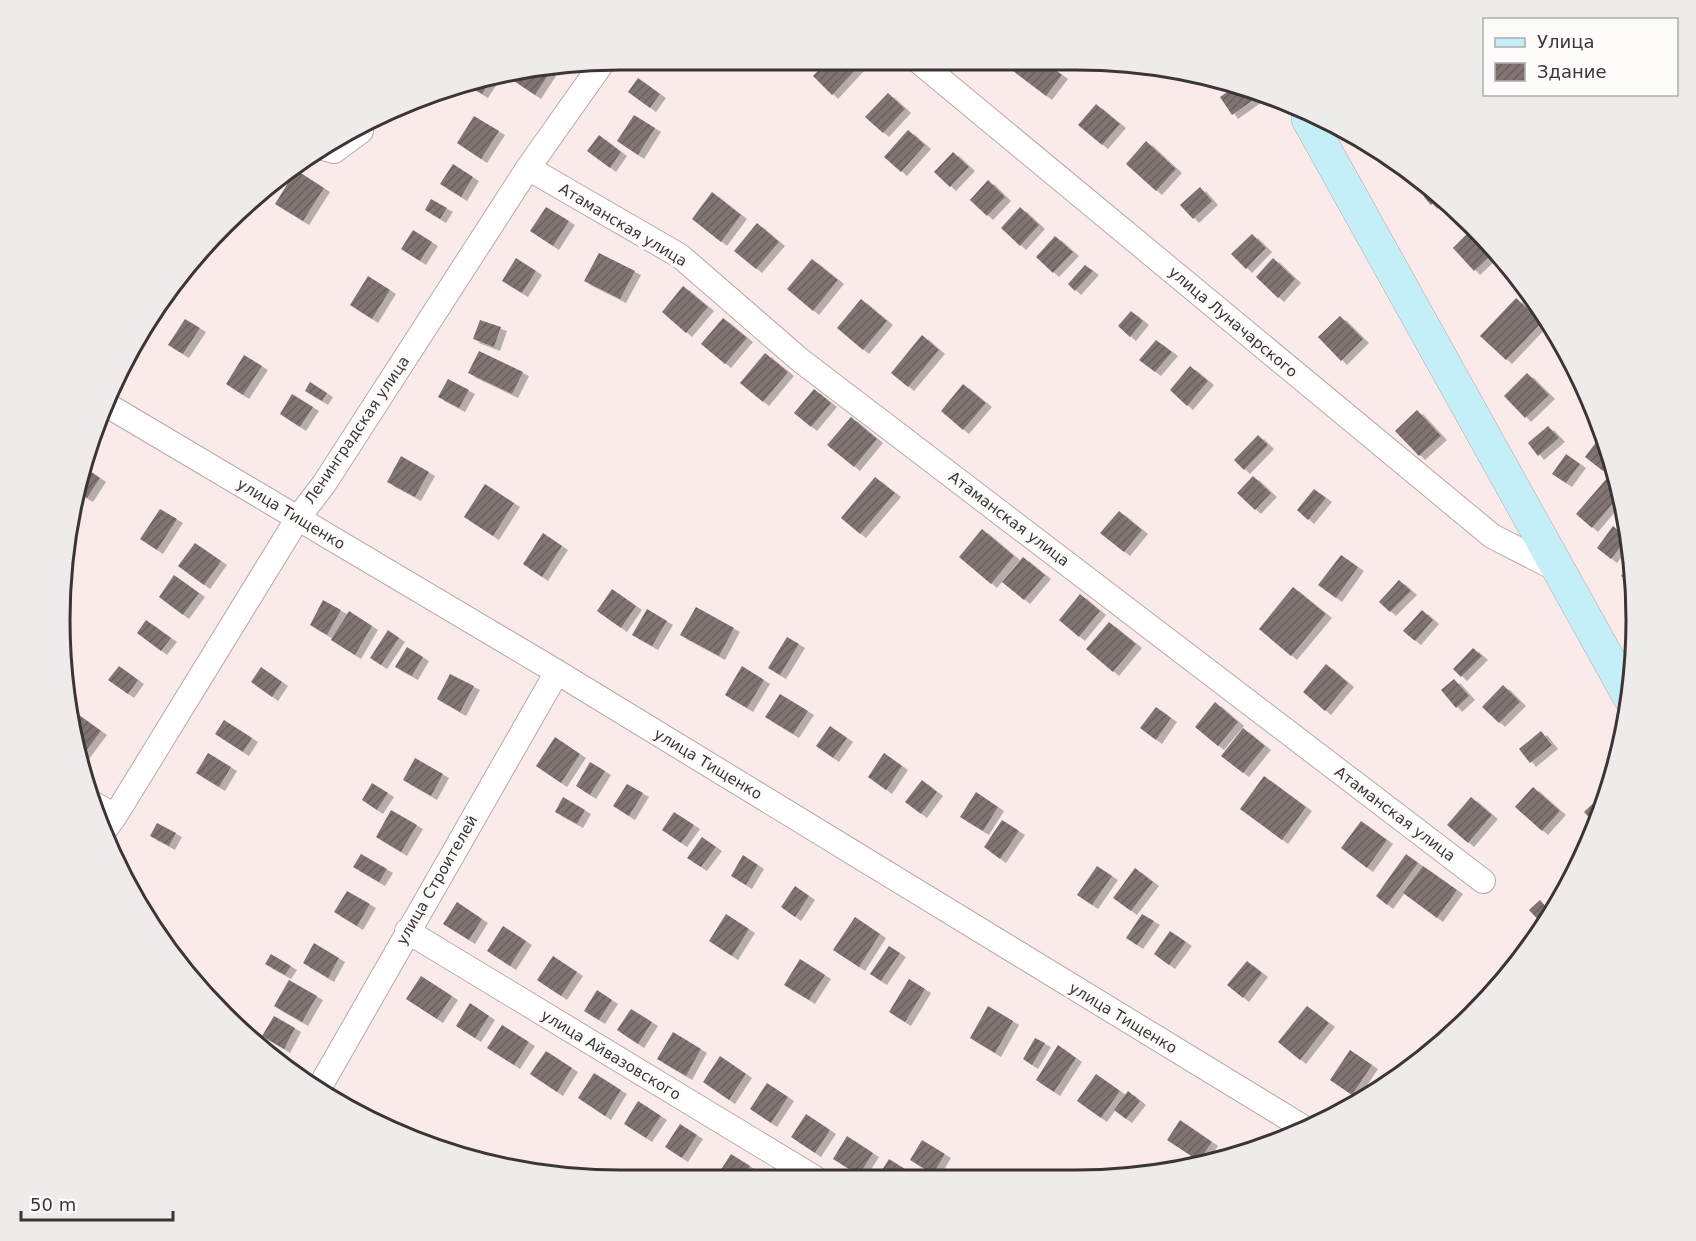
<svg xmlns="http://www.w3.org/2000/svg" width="1696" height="1241" font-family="'DejaVu Sans',sans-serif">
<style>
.building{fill:url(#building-hatch);filter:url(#shadow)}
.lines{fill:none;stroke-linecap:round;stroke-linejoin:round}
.minor-casing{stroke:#b7a9a8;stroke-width:26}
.secondary-casing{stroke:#b7a9a8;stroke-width:34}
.minor{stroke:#fff;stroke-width:24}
.secondary{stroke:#c5eff8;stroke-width:33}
.labels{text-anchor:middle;stroke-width:6;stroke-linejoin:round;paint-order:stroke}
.street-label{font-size:15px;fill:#3b3535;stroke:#fffbfb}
.rim{fill:none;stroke:#3b3535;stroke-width:3}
</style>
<defs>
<pattern id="building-hatch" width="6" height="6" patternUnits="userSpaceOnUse" patternTransform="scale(1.5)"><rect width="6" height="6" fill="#817473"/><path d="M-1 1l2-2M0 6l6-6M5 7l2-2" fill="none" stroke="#6b605f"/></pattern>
<filter id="shadow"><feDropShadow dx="6" dy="4" stdDeviation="0" flood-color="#0004"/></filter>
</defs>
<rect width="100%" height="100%" fill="#faebea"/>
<path class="building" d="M 828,60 L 852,60 L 859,66 L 832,95 L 813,76 Z
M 1021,60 L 1042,60 L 1062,75 L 1046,96 L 1013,71 Z
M 547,70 L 550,72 L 535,95 L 514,81 L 519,73 Z
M 493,77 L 482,94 L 465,84 L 475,79 Z
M 638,78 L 660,94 L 650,108 L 628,92 Z
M 1236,86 L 1259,96 L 1232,115 L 1220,97 Z
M 888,93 L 905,109 L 883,133 L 865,117 Z
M 1096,104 L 1120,124 L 1102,145 L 1078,125 Z
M 634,115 L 655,128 L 638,155 L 617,141 Z
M 474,116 L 499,131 L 481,159 L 457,143 Z
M 908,130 L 925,145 L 901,172 L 884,157 Z
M 1339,133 L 1353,139 L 1350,143 Z
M 599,135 L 621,152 L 610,168 L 587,151 Z
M 1146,141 L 1176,169 L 1156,191 L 1126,164 Z
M 953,152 L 969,167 L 950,187 L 934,172 Z
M 453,164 L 473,177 L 461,197 L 440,184 Z
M 296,170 L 324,188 L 303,221 L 275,204 Z
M 988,180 L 1005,197 L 987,216 L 970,200 Z
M 1200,187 L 1212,201 L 1193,219 L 1180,205 Z
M 712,192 L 741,215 L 721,242 L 692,219 Z
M 1428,193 L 1436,200 L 1431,205 L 1424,197 Z
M 431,199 L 447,208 L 440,219 L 425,210 Z
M 546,207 L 569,221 L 553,246 L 530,231 Z
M 1020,207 L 1039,225 L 1020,246 L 1001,228 Z
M 757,223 L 779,242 L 756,269 L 734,251 Z
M 413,230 L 432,242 L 420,261 L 401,249 Z
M 1469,232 L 1493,253 L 1474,271 L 1453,248 Z
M 1252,234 L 1266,248 L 1246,269 L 1231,254 Z
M 1055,236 L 1073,252 L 1053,273 L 1036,257 Z
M 599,253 L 635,271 L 620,299 L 584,281 Z
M 516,258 L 536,271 L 522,293 L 502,281 Z
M 1273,258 L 1295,279 L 1278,298 L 1256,277 Z
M 812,259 L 838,280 L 813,311 L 787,289 Z
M 1085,265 L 1093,271 L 1075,291 L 1068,284 Z
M 368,276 L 390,290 L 372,319 L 350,305 Z
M 683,286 L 708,307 L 686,333 L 662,312 Z
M 1516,298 L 1542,322 L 1506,360 L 1480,336 Z
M 861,299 L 887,321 L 863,350 L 837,328 Z
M 1131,311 L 1143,321 L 1130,337 L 1118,326 Z
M 1340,316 L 1363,339 L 1341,361 L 1318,337 Z
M 723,318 L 747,338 L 725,364 L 701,344 Z
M 185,319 L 200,328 L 183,354 L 168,345 Z
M 480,320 L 501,327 L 494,347 L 473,339 Z
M 922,335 L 939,350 L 908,387 L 891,373 Z
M 1156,340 L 1172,352 L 1155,372 L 1139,360 Z
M 479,351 L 523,372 L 512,394 L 468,373 Z
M 765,353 L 788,372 L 763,402 L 740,383 Z
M 244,355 L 262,366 L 243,395 L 226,384 Z
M 1190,366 L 1208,381 L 1187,406 L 1170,390 Z
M 1527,373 L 1549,395 L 1525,418 L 1504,396 Z
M 448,379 L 469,390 L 459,408 L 438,397 Z
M 310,382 L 327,393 L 322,401 L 305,391 Z
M 963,384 L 986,403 L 963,430 L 941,411 Z
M 814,389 L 831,403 L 811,427 L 794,413 Z
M 292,394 L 313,407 L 300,427 L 280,414 Z
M 1417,410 L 1441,436 L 1419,456 L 1395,431 Z
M 851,417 L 877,439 L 854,467 L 827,445 Z
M 1548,426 L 1559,438 L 1538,456 L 1528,443 Z
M 1258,435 L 1268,445 L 1244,470 L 1234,460 Z
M 1597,441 L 1607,450 L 1611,460 L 1603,471 L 1585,457 Z
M 1566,454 L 1580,464 L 1566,483 L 1552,474 Z
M 401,456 L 429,472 L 415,497 L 387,482 Z
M 87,469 L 100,478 L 87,498 L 77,492 L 83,476 Z
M 1253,476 L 1271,493 L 1255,510 L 1237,493 Z
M 875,477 L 895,493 L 860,534 L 841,518 Z
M 1608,477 L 1619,487 L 1620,495 L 1592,528 L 1576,514 Z
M 485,484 L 514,503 L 493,536 L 464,517 Z
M 1314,489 L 1326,498 L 1308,520 L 1297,510 Z
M 160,509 L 177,519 L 157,550 L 140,539 Z
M 1119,511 L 1142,530 L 1124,552 L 1100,533 Z
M 1613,526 L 1627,538 L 1611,559 L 1597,548 Z
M 982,529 L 1014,556 L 991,584 L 959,557 Z
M 543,533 L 562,546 L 542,577 L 523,564 Z
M 195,543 L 221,561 L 204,585 L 178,566 Z
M 1341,555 L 1358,567 L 1336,598 L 1318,585 Z
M 1023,557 L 1045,575 L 1024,600 L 1002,582 Z
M 1631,564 L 1635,583 L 1635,588 L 1621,576 Z
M 174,575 L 199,593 L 183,615 L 159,597 Z
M 1399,580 L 1411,591 L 1390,612 L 1379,602 Z
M 1293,587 L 1326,614 L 1291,656 L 1259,629 Z
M 612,589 L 636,606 L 621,628 L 597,611 Z
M 1080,594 L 1100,611 L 1079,637 L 1059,620 Z
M 323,600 L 341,610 L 327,635 L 310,625 Z
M 696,607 L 734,628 L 719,656 L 680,635 Z
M 647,609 L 667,621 L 652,646 L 632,635 Z
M 1422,610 L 1433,620 L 1415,641 L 1403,631 Z
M 349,611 L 372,626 L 355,655 L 331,640 Z
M 146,620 L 171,638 L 161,651 L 137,633 Z
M 1109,622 L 1136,644 L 1113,672 L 1086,649 Z
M 388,630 L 399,638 L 381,665 L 370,658 Z
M 787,637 L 799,644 L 780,675 L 768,668 Z
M 407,647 L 423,657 L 412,676 L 395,667 Z
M 1473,648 L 1482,656 L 1461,677 L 1453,669 Z
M 1326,664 L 1348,683 L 1325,711 L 1303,692 Z
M 119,666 L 138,680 L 128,694 L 108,680 Z
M 742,666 L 764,680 L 747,708 L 725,695 Z
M 261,667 L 282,682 L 272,697 L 251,682 Z
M 450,674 L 474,686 L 460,712 L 437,699 Z
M 1454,679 L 1469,696 L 1456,708 L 1441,690 Z
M 1503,685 L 1520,702 L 1499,723 L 1482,707 Z
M 780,694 L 808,711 L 793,734 L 765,717 Z
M 1215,702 L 1238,722 L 1218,746 L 1195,727 Z
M 1156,707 L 1171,718 L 1156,740 L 1140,728 Z
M 79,715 L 101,731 L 83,755 L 81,754 L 73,724 Z
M 224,720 L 252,738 L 243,752 L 215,734 Z
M 830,726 L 847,738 L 833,758 L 816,746 Z
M 1243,728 L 1265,746 L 1243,773 L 1221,756 Z
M 1541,731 L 1552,745 L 1530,763 L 1519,749 Z
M 555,737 L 580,754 L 561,783 L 536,766 Z
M 208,753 L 231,767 L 219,787 L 196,773 Z
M 884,753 L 902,766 L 886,790 L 868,777 Z
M 415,758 L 443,774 L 431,796 L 403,780 Z
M 590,762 L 605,771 L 590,795 L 576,786 Z
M 1264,776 L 1306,807 L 1282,840 L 1240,809 Z
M 922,780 L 937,792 L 921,814 L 905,802 Z
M 372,783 L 388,793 L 377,810 L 362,800 Z
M 627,784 L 643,793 L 629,816 L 613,806 Z
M 1533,787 L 1560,811 L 1542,831 L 1515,807 Z
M 976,792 L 998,807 L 983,831 L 960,817 Z
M 1601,796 L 1606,801 L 1596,824 L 1584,812 Z
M 563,797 L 585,810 L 577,824 L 555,812 Z
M 1471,797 L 1492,815 L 1468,843 L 1447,825 Z
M 391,810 L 417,825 L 401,852 L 376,837 Z
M 674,812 L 694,825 L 681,843 L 662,830 Z
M 1002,820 L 1019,831 L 1000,859 L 984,847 Z
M 1361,821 L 1387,840 L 1367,868 L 1341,848 Z
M 157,823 L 176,833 L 169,846 L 150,836 Z
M 702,837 L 716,847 L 701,867 L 687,858 Z
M 361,854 L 387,869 L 379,882 L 353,867 Z
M 1406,854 L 1418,863 L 1387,905 L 1376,896 Z
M 743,855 L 758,865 L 746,885 L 731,876 Z
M 1097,866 L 1112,876 L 1092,905 L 1077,895 Z
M 1423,866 L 1457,890 L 1437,918 L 1403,893 Z
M 1135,868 L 1153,882 L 1131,911 L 1113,898 Z
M 795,886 L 809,896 L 795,917 L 781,907 Z
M 347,891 L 370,904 L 357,926 L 334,912 Z
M 1540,900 L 1552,914 L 1543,925 L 1529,910 Z
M 457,902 L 482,919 L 469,940 L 443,924 Z
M 726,914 L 749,929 L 732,956 L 709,941 Z
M 1142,914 L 1154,921 L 1137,945 L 1126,938 Z
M 855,917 L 880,934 L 859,967 L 833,950 Z
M 503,926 L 526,941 L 510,966 L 487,951 Z
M 1170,931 L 1186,942 L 1169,965 L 1154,954 Z
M 314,943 L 339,958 L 328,978 L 303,963 Z
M 889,946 L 900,953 L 881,981 L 870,974 Z
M 271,954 L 291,966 L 285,975 L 265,964 Z
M 553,956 L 577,972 L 561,996 L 537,980 Z
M 800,959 L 825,975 L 809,1000 L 784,985 Z
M 1247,961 L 1262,973 L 1243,998 L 1227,985 Z
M 421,976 L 452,996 L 437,1019 L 406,999 Z
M 909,979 L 925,989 L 905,1022 L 889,1012 Z
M 289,980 L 317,996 L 302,1022 L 274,1006 Z
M 597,990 L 612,1000 L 599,1020 L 584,1011 Z
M 470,1003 L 489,1016 L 475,1038 L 456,1026 Z
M 988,1006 L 1013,1021 L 995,1053 L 970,1038 Z
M 1307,1006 L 1329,1023 L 1300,1060 L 1278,1042 Z
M 631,1009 L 652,1022 L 638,1044 L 617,1030 Z
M 274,1016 L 295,1028 L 284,1049 L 262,1036 Z
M 502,1025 L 529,1042 L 514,1065 L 487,1048 Z
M 673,1032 L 701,1049 L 686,1076 L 657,1059 Z
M 1035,1038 L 1045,1043 L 1032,1065 L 1023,1059 Z
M 1058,1045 L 1076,1058 L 1054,1092 L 1036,1080 Z
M 1350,1050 L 1372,1065 L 1352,1095 L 1330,1080 Z
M 546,1051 L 572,1068 L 557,1092 L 530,1074 Z
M 720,1056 L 746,1074 L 729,1100 L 703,1082 Z
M 594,1073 L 621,1090 L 605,1116 L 578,1098 Z
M 1096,1074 L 1120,1091 L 1101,1118 L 1077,1101 Z
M 1378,1079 L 1385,1083 L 1370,1092 Z
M 767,1083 L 788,1097 L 771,1123 L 750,1109 Z
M 1128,1091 L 1140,1101 L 1126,1119 L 1114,1110 Z
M 638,1101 L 661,1116 L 646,1138 L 624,1124 Z
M 806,1114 L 830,1130 L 815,1153 L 791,1137 Z
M 1180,1120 L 1212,1142 L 1199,1161 L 1167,1140 Z
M 680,1124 L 697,1135 L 682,1158 L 665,1147 Z
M 847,1136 L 873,1153 L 859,1175 L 833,1159 Z
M 922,1140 L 945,1154 L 933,1174 L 910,1160 Z
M 731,1154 L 750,1166 L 741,1179 L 715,1179 Z
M 889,1159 L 913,1174 L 911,1178 L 877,1178 Z
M 767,1172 L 777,1179 L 763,1179 Z"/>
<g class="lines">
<defs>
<path id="minor" d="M 917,60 L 1492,536 L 1558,570
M 323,148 L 334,151 L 361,131
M 528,168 L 680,256 L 800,360 L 1483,881
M 107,405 L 557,672 L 1306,1129
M 94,804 L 115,816
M 102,834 L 115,816 L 298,518 L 324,484 L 528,168 L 603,62
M 407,931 L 815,1178
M 318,1090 L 557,672"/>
<path id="secondary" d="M 1308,119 L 1630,698"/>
</defs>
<use href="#minor" class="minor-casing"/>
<use href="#secondary" class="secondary-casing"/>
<use href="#minor" class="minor"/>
<use href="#secondary" class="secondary"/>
</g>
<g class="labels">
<g class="street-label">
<text transform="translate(623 225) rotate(31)" y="5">Атаманская улица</text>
<text transform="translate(1233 322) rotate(40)" y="5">улица Луначарского</text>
<text transform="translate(357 430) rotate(-56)" y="5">Ленинградская улица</text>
<text transform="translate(291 514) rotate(31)" y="5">улица Тищенко</text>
<text transform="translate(1009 519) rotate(37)" y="5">Атаманская улица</text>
<text transform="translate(708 764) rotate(31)" y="5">улица Тищенко</text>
<text transform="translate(1395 814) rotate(37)" y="5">Атаманская улица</text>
<text transform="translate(437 880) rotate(-60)" y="5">улица Строителей</text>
<text transform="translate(1123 1018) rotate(31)" y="5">улица Тищенко</text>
<text transform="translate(611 1055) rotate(31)" y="5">улица Айвазовского</text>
</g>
</g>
<path d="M0 0H1696V1241H0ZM620 70H1076A550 550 0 0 1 1626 620V620A550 550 0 0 1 1076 1170H620A550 550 0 0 1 70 620V620A550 550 0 0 1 620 70Z" fill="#efebeb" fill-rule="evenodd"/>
<path class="rim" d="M620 70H1076A550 550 0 0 1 1626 620V620A550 550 0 0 1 1076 1170H620A550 550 0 0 1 70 620V620A550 550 0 0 1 620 70Z"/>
<rect x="1483" y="18" width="195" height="78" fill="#fffbfb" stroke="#b1acac" stroke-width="1.5"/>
<rect x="1495" y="38" width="30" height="9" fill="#c5eff8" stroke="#b1acac" stroke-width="1.5"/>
<text x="1537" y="48" font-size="18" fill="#3b3535">Улица</text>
<rect x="1495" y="63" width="30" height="18" fill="url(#building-hatch)" stroke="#b1acac" stroke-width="1.5"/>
<text x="1537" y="78" font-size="18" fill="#3b3535">Здание</text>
<path d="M21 1211v9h152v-9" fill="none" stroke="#3b3535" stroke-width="3"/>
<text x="30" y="1211" font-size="18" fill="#3b3535" stroke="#fffbfb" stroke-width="4.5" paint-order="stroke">50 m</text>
</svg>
